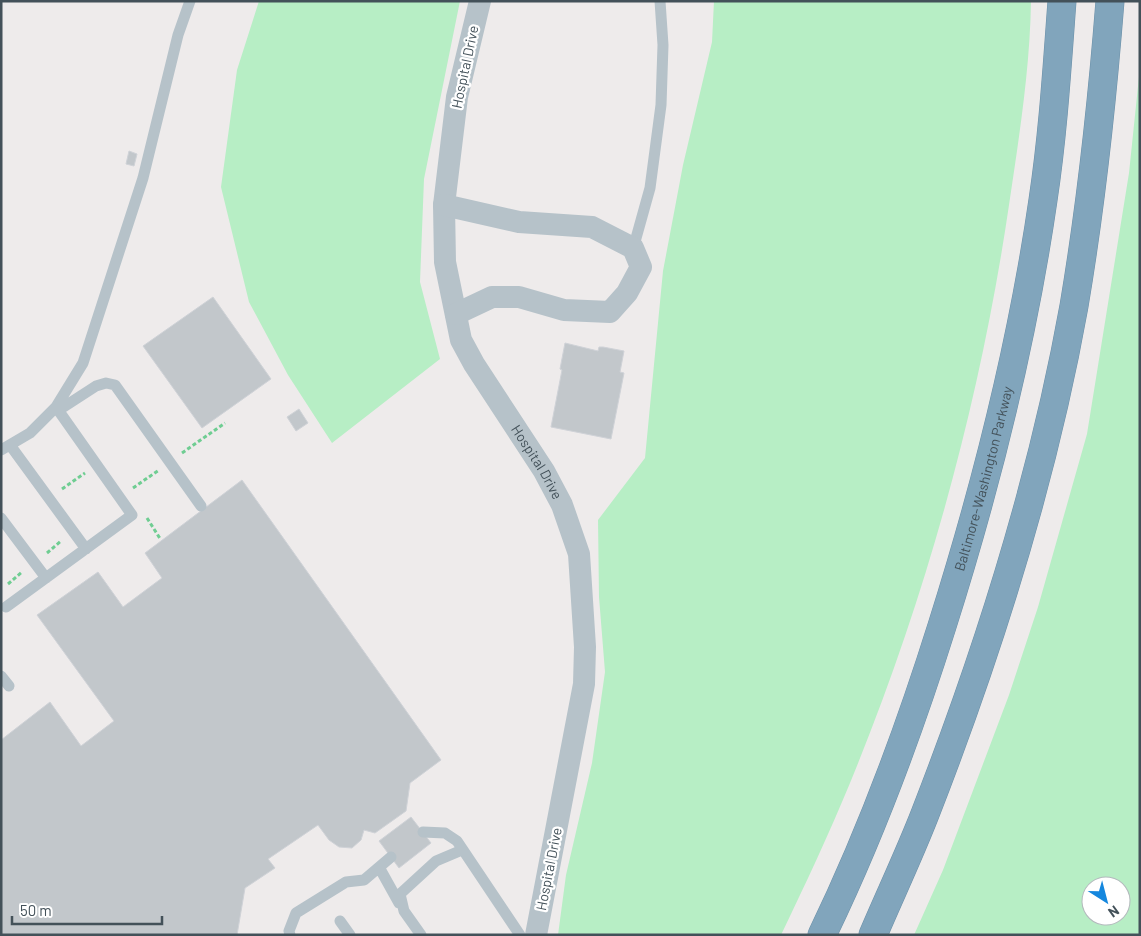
<svg xmlns="http://www.w3.org/2000/svg" width="1141" height="936" font-family="Barlow,sans-serif">
<style>
.green{fill:#b7eec5;fill-rule:evenodd}
.building{fill:#c2c7cb;stroke:#cfd2d7}
.lines{fill:none;stroke-linecap:round;stroke-linejoin:round}
.highway-casing{stroke:#6c90a8;stroke-width:29}
.path{stroke:#6fcd92;stroke-width:3;stroke-dasharray:4 2.5;stroke-linecap:butt}
.lane{stroke:#b6c2c9;stroke-width:11}
.street{stroke:#b6c2c9;stroke-width:22}
.highway{stroke:#81a5bc;stroke-width:28}
.labels{text-anchor:middle;stroke-width:4.5;stroke-linejoin:round;paint-order:stroke}
.street-label{font-size:14px;fill:#435159;stroke:#fff}
</style>
<rect width="100%" height="100%" fill="#eeebeb"/>
<path class="green" d="M 259,1 L 460,1 L 424,179 L 420,282 L 440,359 L 332,443 L 288,375 L 249,302 L 221,187 L 237,70 Z
M 714,1 L 1031,1 C 1030,69 1019,138 1009,205 C 980,403 926,598 850,783 C 829,834 805,885 781,935 L 558,935 L 566,875 L 592,763 L 605,672 L 599,597 L 598,520 L 645,458 L 663,271 L 683,165 L 712,42 Z
M 1140,67 L 1140,935 L 914,935 L 943,870 L 1009,695 L 1038,607 L 1087,434 L 1129,173 ZM 1091,886 L 1121,886 L 1121,916 L 1091,916 Z"/>
<path class="building" d="M 129,151 L 137,154 L 134,166 L 126,164 Z
M 213,297 L 271,379 L 202,428 L 143,346 Z
M 565,343 L 598,351 L 599,347 L 603,347 L 624,351 L 620,372 L 624,373 L 611,439 L 551,427 L 562,370 L 560,369 Z
M 299,409 L 308,423 L 296,431 L 287,417 Z
M 242,480 L 441,760 L 410,783 L 406,811 L 375,833 L 364,830 L 361,840 L 352,848 L 339,847 L 329,840 L 318,825 L 268,859 L 275,868 L 245,888 L 237,935 L 1,935 L 1,740 L 50,702 L 81,746 L 114,721 L 37,615 L 98,572 L 123,607 L 162,578 L 145,553 Z
M 411,817 L 431,843 L 399,868 L 379,841 Z"/>
<g class="lines">
<defs>
<g id="highway">
<path id="s2" d="M 822,935 C 870,836 909,731 942,626 C 986,487 1022,345 1043,200 C 1053,134 1057,68 1062,1"/>
<path d="M 873,935 C 890,895 909,855 925,814 C 989,650 1043,479 1074,306 C 1091,205 1102,103 1110,1"/>
</g>
</defs>
<use href="#highway" class="highway-casing"/>
<path class="path" d="M 182,453 L 225,423
M 133,488 L 159,470
M 62,489 L 85,473
M 147,518 L 161,540
M 47,553 L 61,541
M 8,584 L 22,572"/>
<path class="lane" d="M 633,249 L 650,188 L 661,105 L 663,45 L 660,1
M 59,410 L 96,386 L 106,383 L 115,385 L 201,506
M 10,445 L 86,549
M 1,450 L 30,433 L 56,407 L 83,363 L 143,178 L 178,35 L 190,1
M 1,518 L 46,578
M 6,607 L 132,515 L 56,407
M 1,676 L 9,686
M 423,832 L 445,833 L 457,841 L 520,935
M 379,867 L 399,903
M 340,921 L 350,935
M 290,935 L 289,931 L 296,913 L 346,882 L 364,880 L 391,857
M 421,935 L 404,911 L 400,894 L 436,861 L 462,850"/>
<g class="street">
<path id="s1" d="M 480,1 L 457,97 L 444,205 L 445,262 L 461,340 L 474,364 L 544,471 L 562,505 L 579,554 L 585,647 L 584,684 L 536,935"/>
<path d="M 444,205 L 519,222 L 592,227 L 633,248 L 641,267 L 627,293 L 610,312 L 564,310 L 519,297 L 492,297 L 456,314"/>
</g>
<use href="#highway" class="highway"/>
</g>
<g class="labels">
<g class="street-label">
<text transform="translate(465 67) rotate(-78)" y="5">Hospital Drive</text>
<text dy="5" stroke="none"><textPath href="#s1" startOffset="488">Hospital Drive</textPath></text>
<text dy="5" stroke="none"><textPath href="#s2" startOffset="485">Baltimore-Washington Parkway</textPath></text>
<text transform="translate(549 869) rotate(-79)" y="5">Hospital Drive</text>
</g>
</g>
<rect width="1141" height="936" fill="none" stroke="#435159" stroke-width="5"/>
<g transform="translate(1106 901) rotate(144)"><circle r="24" fill="#ffffff" stroke="#b4b9bd"/>
<path d="M0-4L9 19L0 12L-9 19Z" fill="#1587de"/>
<text y="-8" font-size="14" font-weight="bold" text-anchor="middle" fill="#435159">N</text>
</g>
<path d="M12 916v8h150v-8" fill="none" stroke="#435159" stroke-width="2.5"/>
<text x="20" y="916" font-size="15" fill="#435159" stroke="#ffffff" stroke-width="4" paint-order="stroke">50 m</text>
</svg>
